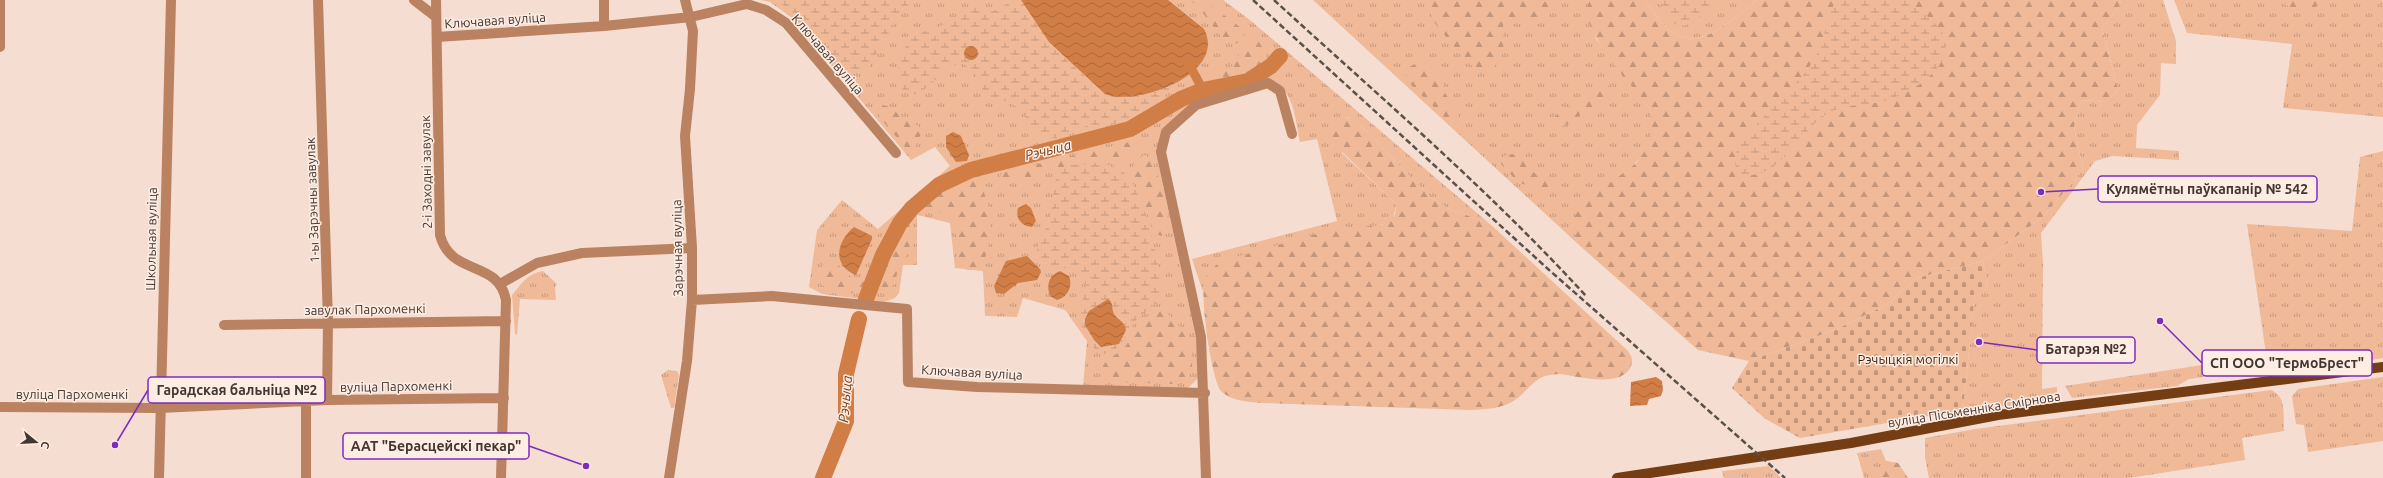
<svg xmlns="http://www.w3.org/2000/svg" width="2383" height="478" font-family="Ubuntu,sans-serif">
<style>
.grass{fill:url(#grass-tufts)}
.forest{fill:url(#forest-firs)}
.wetland{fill:url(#wetland-marsh)}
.cemetery{fill:url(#cemetery-stones)}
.water{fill:url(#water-waves)}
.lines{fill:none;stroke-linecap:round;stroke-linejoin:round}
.canal{stroke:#d17d46;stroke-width:9}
.river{stroke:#d17d46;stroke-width:16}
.minor{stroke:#ba8260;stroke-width:10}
.major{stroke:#753d13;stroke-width:10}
.rail{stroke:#5b504a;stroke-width:2.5;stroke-dasharray:6 3;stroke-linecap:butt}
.labels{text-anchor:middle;stroke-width:3;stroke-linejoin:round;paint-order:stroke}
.street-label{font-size:13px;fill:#413833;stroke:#ffece2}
.park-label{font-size:13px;fill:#401f07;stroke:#ffece2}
.water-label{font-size:14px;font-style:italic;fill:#763e16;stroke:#ffece2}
.leader{fill:none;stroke:#7b2cbf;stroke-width:1.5}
.callout-dot{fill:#7b2cbf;stroke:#ffece2;stroke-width:1.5}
.callout{fill:#ffece2;stroke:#7b2cbf;stroke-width:1.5}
.callout-label{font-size:14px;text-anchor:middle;font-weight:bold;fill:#413833}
</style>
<defs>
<pattern id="grass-tufts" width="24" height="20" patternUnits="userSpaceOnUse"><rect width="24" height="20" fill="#f0b998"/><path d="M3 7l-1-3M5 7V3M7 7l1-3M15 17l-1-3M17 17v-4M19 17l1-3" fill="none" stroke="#c4977d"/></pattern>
<pattern id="forest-firs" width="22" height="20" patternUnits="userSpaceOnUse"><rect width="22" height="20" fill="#f0b998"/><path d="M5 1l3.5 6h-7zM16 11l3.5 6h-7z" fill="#c4977d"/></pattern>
<pattern id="wetland-marsh" width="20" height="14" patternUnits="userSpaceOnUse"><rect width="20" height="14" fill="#f0b998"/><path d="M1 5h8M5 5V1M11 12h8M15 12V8" fill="none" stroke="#c4977d"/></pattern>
<pattern id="cemetery-stones" width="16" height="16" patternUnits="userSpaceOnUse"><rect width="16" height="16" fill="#f0b998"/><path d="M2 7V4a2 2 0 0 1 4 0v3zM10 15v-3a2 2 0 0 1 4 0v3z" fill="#c4977d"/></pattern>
<pattern id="water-waves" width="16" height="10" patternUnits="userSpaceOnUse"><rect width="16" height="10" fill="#d17d46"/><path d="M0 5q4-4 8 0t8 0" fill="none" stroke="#ab673b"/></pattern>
</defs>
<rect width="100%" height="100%" fill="#f5ded1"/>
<path class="grass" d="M 761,0 L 1223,0 L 1250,20 L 1490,224 L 1447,208 L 1431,198 L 1360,125 L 1346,117 L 1342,153 L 1393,201 L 1396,206 L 1393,218 L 1387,223 L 1206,278 L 1203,292 L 1192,259 L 1337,221 L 1317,139 L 1300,142 C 1295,121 1295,92 1273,82 L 1186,108 L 1158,152 L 1158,162 L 1197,343 L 1199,377 L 1188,388 L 1083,386 L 1087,341 L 1065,310 L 1023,298 L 1017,317 L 985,316 L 983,271 L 955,268 L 950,223 L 917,215 L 917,265 L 903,265 L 899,293 L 895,298 L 884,302 L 822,294 L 809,287 L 817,230 L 842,200 L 878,229 L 950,166 L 935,147 L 911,160 L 791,17 L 770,2 Z
M 1313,0 L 1590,0 L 1588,3 L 1596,39 L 1648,106 C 1654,119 1655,131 1649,144 C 1644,156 1635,163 1626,172 C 1607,192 1591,216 1575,237 L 1579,245 Z
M 1645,0 L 1757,0 C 1734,17 1701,54 1671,31 C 1660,24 1653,10 1645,0 Z
M 2121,0 L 2163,0 L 2176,41 L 2176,64 L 2161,63 L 2160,95 L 2137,125 L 2136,148 L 2179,151 L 2179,160 L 2113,156 L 2095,161 L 2041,233 L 2043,263 L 2042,389 L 2057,387 L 2057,396 L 2051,402 L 1963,410 L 1975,292 L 1988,289 L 1983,261 L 2044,216 L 2083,169 L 2074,127 L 2081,100 L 2105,102 L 2118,90 L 2102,28 L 2120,5 Z
M 2174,0 L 2383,0 L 2383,117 L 2283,108 L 2292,44 L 2187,33 Z
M 2383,151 L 2383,358 L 2372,360 L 2350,359 L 2329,366 L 2278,373 L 2225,373 L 2220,370 L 2218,363 L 2266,354 L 2247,224 L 2352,231 L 2360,157 Z
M 543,271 L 557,284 L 555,287 L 556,300 L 520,299 L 517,335 L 515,334 L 512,295 C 521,284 528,273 543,271 Z
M 2202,365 L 2204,377 L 2189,379 L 2177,386 L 2072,398 L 2065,386 Z
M 668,370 L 677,371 L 679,375 L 674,408 L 671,408 L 661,375 Z
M 2383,377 L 2383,441 L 2308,452 L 2304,425 L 2296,424 L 2292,396 L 2298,389 Z
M 2271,390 C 2287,396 2283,417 2284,431 L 2242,438 L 2245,460 L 2129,478 L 1929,478 L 1925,458 L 1925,438 L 1975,429 Z
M 1881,449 L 1886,461 L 1898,463 L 1908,478 L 1864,478 L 1857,453 Z
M 1769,466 L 1781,478 L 1724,478 L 1722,471 Z"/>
<path class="forest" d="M 1190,0 L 1204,0 L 1241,28 L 1244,36 L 1241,41 L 1235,44 C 1220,43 1204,9 1190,0 Z
M 1432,0 L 1543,0 L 1547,3 L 1550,11 L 1544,17 C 1529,20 1515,14 1503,26 C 1501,38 1507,48 1500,59 C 1483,88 1461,55 1449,40 C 1444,34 1436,26 1432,18 C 1430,13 1431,6 1432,0 Z
M 1590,0 L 1645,0 C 1653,10 1660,24 1671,31 C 1701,54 1734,17 1757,0 L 2121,0 L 2120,5 L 2102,28 L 2118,90 L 2105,102 L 2081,100 L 2074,127 L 2083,169 L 2044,216 L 1983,261 L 1917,278 L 1886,305 L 1835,330 L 1749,361 L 1698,350 L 1579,245 C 1573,235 1570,221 1578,210 C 1587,197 1623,175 1637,162 C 1651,145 1657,127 1648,106 C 1633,86 1573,24 1590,0 Z
M 2280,0 L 2328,0 L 2308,11 L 2288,6 Z
M 1255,40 L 1259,42 L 1266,53 C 1266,58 1265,63 1261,68 C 1254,77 1222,89 1211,83 L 1213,74 L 1231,67 L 1246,43 Z
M 1420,63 L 1430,65 L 1441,74 L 1445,93 L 1459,114 L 1459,121 L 1452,123 L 1447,120 L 1407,81 C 1404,70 1409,65 1420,63 Z
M 1606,82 L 1610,88 L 1607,96 L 1566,125 L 1557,128 L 1554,126 L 1553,123 L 1557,115 L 1600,85 Z
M 883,105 L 890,107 L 906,121 L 919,126 L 921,134 L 914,149 L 910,150 L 905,147 L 880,118 L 878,108 Z
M 1341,116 L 1353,120 L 1360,125 L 1431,198 L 1447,208 L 1490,224 L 1627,350 C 1631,355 1634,360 1631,366 C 1622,389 1577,376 1560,374 C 1554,374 1550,375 1545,376 C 1534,380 1527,390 1519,397 C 1505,409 1487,409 1470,410 L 1262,403 C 1249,402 1232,401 1222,392 C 1211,381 1201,300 1204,284 C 1206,273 1213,267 1222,261 L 1327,231 L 1380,225 C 1392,222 1400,213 1393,201 L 1336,146 L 1329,131 L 1330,124 L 1335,118 Z
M 1134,141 L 1139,144 C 1139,152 1135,156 1128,159 L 1085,160 L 1008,184 L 1001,183 L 1000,180 L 1001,174 L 1009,171 Z
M 1512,154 C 1523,157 1526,168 1536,174 C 1543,177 1550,176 1556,182 L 1555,189 L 1545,191 L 1540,188 L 1523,184 L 1515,179 L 1501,164 L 1504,156 Z
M 1145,155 C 1158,161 1171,219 1167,232 L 1161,236 L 1153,232 L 1144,202 L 1132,175 L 1132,169 L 1136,158 Z
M 958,168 C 993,168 1000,256 976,268 C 950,280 960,232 955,222 C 951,216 943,213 937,211 C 930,210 922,209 916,213 C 905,221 912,239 909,251 C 908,255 903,259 901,263 C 896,271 897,282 891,288 C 881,297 830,294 821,284 C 818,280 818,275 819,270 L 828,259 C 835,258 847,277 858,281 L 865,277 C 873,263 876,249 883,235 C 894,214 936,175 958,168 Z
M 1163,311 C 1181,318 1213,377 1173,384 L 1121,382 L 1105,377 L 1103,366 C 1108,356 1117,356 1124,348 C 1138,332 1136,315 1163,311 Z
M 1886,461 L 1898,463 L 1908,478 L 1878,478 L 1876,472 Z"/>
<path class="wetland" d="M 776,0 L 913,0 L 894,23 L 869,68 C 841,85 818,40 805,23 C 797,13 785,8 776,0 Z
M 1010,0 L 1021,0 L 1040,30 L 1059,53 L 1105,94 L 1124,97 L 1183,81 L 1167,91 L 1154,108 L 1139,116 L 1108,126 L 1086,126 L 1056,138 L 1043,137 L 1038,134 L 1021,111 L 1008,101 L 993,102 L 988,100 L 974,73 L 964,64 L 952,65 L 919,94 C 887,99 897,49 914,37 C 922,31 933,29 943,25 C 954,19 963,10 975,8 C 984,7 991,11 1000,10 Z
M 1657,0 L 1723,0 L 1687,25 L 1679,26 L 1672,22 Z
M 1835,0 L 1906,0 C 1917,9 1934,19 1942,32 C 1961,66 1906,97 1880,102 C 1862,106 1845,104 1828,113 C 1803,127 1781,177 1748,175 C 1740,175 1736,170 1735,162 C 1734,153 1739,146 1743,139 L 1807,71 L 1819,50 Z
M 1096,163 C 1106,164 1115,165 1123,172 C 1145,192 1152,242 1160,271 L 1162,291 L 1157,303 L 1135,321 L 1121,344 L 1116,349 L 1104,354 L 1094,348 L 1081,323 L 1081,306 L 1086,286 L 1083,273 C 1069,265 1046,271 1037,256 C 1036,242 1046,232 1050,219 C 1054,203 1051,185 1060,170 L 1071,165 Z"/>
<path class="cemetery" d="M 1983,261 L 1988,289 L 1975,293 L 1963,410 L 1800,438 L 1764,418 L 1732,388 L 1749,361 L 1835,330 L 1886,305 L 1917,278 Z"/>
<path class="water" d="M 1021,0 L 1168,0 L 1204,29 C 1228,74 1135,107 1105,94 L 1049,42 Z
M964 53a7 7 0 1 1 14 0a7 7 0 1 1-14 0Z
M 953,132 L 961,136 L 969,155 L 967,161 L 956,162 L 946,147 L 946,136 Z
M 1026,204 L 1031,208 L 1036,221 L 1032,227 C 1022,226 1015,219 1018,208 Z
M 854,227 L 872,236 L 872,239 L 856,275 C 831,265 837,241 854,227 Z
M 1027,256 L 1040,269 L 1041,272 L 1037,280 L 1018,283 L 1004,294 L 996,293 L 994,286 L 1006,261 Z
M 1060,271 L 1069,276 C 1073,286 1068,297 1057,300 L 1050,296 C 1046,285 1049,275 1060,271 Z
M 1108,299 C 1114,303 1111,308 1114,314 C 1118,320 1125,322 1126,330 L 1119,344 L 1101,347 L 1094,340 L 1085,325 L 1085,319 L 1089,311 Z
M 1656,377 L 1662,381 L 1663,390 L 1661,396 L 1649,399 L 1647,405 L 1630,406 L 1631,382 Z"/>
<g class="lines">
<path class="canal" d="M 1188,62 L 1203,90"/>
<path class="river" d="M 866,299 L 883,255 L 900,223 L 912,208 L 939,185 L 971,170 L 1130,129 L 1181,99 L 1203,90 L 1248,81 L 1271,66 L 1280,56
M 823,478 L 846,421 L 846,374 L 859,319"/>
<path class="minor" d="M 318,0 L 328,322 L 327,400
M 414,0 L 436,17
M 436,0 L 440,235 C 451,277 498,259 506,300 L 501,478
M 604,0 L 604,26
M 437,37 L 604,26 L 691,17 L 747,4 L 766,10 L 786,23 L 896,153
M 0,47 L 0,0
M 500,284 L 537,263 L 582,253 L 692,248
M 692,300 L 772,296 L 907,309 L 908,382 L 977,387 L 1205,393
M 224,325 L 506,321
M 0,407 L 160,408 L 327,400 L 504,398
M 159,478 L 171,0
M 306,478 L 306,402
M 669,478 L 687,361 L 692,300 L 692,248 L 685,136 L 690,89 L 693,31 L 685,0
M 1206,478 L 1201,337 L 1161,152 L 1166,132 L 1196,105 L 1268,83 L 1280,91 L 1292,134"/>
<path class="major" d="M 1617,478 L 1851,443 L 1998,415 L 2383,367"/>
<path class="rail" d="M 1253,0 L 1548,269 L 1785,478
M 1274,0 C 1380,97 1489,190 1586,296"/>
</g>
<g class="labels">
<g class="street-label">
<text transform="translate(495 20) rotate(-4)" y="5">Ключавая вуліца</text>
<text transform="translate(828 54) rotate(49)" y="5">Ключавая вуліца</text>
<text transform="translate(426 172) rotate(-91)" y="5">2-і Заходні завулак</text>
<text transform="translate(312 200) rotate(-92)" y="5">1-ы Зарэчны завулак</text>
<text transform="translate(151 239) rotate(-89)" y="5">Школьная вуліца</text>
<text transform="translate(677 248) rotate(-91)" y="5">Зарэчная вуліца</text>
<text transform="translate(365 309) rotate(-1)" y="5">завулак Пархоменкі</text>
<text transform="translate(972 372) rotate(3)" y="5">Ключавая вуліца</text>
<text transform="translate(396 386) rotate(-1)" y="5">вуліца Пархоменкі</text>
<text x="72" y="399">вуліца Пархоменкі</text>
<text transform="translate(1974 409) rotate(-9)" y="5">вуліца Пісьменніка Смірнова</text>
</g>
<g class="park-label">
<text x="1908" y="364">Рэчыцкія могілкі</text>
</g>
<g class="water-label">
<text transform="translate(1048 150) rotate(-14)" y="5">Рэчыца</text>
<text transform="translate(845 399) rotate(-85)" y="5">Рэчыца</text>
</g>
</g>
<path class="leader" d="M2041 192L2098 189M1979 342L2037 350M2160 321L2202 363M115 445L148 390M586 466L529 446"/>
<g class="callout-dot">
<circle cx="2041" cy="192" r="4"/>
<circle cx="1979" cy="342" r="4"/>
<circle cx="2160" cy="321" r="4"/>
<circle cx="115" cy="445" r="4"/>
<circle cx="586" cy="466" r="4"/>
</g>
<g class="callout">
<rect x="2098" y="176" width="219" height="26" rx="4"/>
<rect x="2037" y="337" width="98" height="26" rx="4"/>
<rect x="2202" y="350" width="170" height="26" rx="4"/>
<rect x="148" y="377" width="177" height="26" rx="4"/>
<rect x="343" y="433" width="186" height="26" rx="4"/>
</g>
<g class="callout-label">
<text x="2207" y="194">Кулямётны паўкапанір № 542</text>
<text x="2086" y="354">Батарэя №2</text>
<text x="2287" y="368">СП ООО "ТермоБрест"</text>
<text x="237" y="395">Гарадская бальніца №2</text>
<text x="436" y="451">ААТ "Берасцейскі пекар"</text>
</g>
<g transform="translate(36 442) rotate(108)" stroke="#ffece2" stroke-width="3" paint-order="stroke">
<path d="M0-3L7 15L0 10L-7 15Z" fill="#413833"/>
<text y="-6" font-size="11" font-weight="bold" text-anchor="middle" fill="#413833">С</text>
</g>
</svg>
